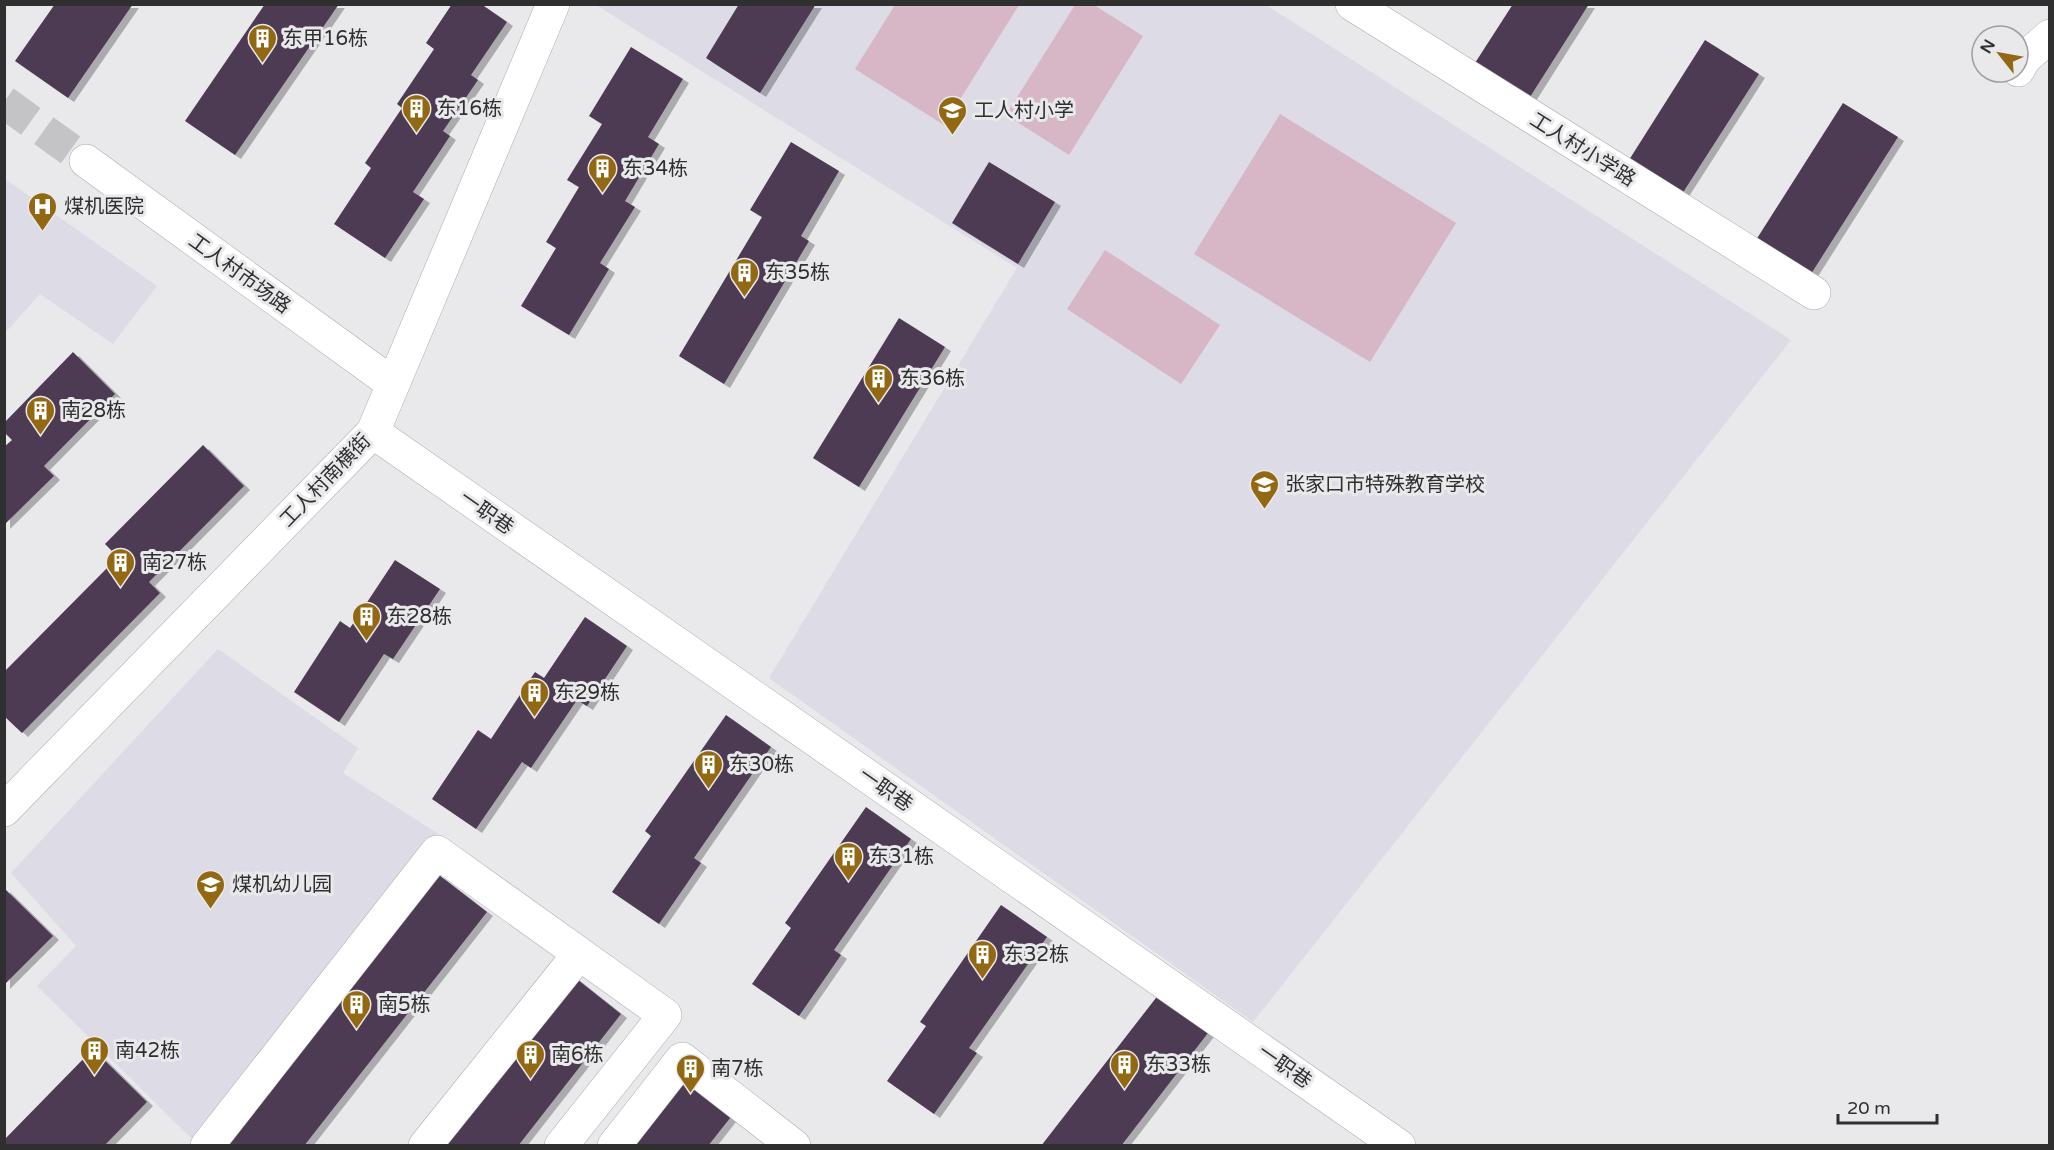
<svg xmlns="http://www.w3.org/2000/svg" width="2054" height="1150" font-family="'Varela Round','Noto Sans SC',sans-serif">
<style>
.built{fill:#dcdbe6}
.green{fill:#d7b6c5}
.building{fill:#4d3b52;filter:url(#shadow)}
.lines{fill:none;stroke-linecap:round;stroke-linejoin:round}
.minor-tunnel{stroke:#c4c4c6;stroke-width:33;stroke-dasharray:33 16;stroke-linecap:butt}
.minor-casing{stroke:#ababae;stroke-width:34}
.minor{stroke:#fff;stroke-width:33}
.labels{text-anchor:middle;stroke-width:6;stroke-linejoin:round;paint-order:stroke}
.poi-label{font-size:20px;fill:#2f2f30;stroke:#e9e9ec;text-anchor:start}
.street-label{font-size:20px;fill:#2f2f30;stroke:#e9e9ec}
</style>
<defs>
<filter id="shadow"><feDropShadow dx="6" dy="4" stdDeviation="0" flood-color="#0004"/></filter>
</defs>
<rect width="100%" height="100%" fill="#e9e9ec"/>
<path class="built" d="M 596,5 L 1266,5 L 1791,340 L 1253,1022 L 769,678 L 1017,268 Z
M 5,179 L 157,286 L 113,344 L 40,294 L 5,333 Z
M 218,649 L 358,748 L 343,773 L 439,834 L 192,1139 L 37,986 L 76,946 L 11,873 Z"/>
<path class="green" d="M 895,5 L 1019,5 L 944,125 L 855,69 Z
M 1075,5 L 1094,5 L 1143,36 L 1069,155 L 1006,115 Z
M 1280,114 L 1456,223 L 1370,362 L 1194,254 Z
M 1105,250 L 1220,325 L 1181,384 L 1067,309 Z"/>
<path class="building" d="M 55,4 L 133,4 L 68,98 L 15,61 Z
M 265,4 L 339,4 L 235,155 L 185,121 Z
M 452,4 L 481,4 L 507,22 L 471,75 L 478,80 L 443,131 L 450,136 L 413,192 L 424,199 L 385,258 L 334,224 L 371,168 L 365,163 L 402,108 L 397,104 L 434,49 L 426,43 Z
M 739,4 L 816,4 L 760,93 L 706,58 Z
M 1513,4 L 1589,4 L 1530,97 L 1475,63 Z
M 1705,40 L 1759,74 L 1682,194 L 1629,160 Z
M 631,47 L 683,79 L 648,137 L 659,144 L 625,201 L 635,207 L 600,263 L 609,269 L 569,335 L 521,306 L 556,248 L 546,242 L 579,187 L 567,180 L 602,124 L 589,116 Z
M 1843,103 L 1898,137 L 1811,274 L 1756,240 Z
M 791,142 L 839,171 L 801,236 L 809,241 L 724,384 L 679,356 L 762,217 L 750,210 Z
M 989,162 L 1055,202 L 1018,264 L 952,223 Z
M 899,318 L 945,347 L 859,487 L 813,458 Z
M 73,352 L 115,394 L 44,466 L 54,476 L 4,525 L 4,447 L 12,440 L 5,433 L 5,422 Z
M 203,445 L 244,486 L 149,582 L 160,593 L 22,733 L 4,716 L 4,672 L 118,557 L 105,544 Z
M 395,560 L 440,589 L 393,659 L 384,654 L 339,722 L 294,692 L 340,621 L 350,628 Z
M 585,617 L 627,646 L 587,706 L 577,700 L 531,768 L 522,762 L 476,829 L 432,799 L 478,730 L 491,739 L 535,672 L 544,678 Z
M 726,715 L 771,747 L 694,858 L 701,863 L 659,924 L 612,892 L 651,836 L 645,831 Z
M 866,807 L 911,839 L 834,950 L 841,955 L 799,1016 L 752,984 L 791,928 L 785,923 Z
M 439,875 L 487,912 L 304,1146 L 226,1146 Z
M 4,888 L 53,936 L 4,985 Z
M 1001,905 L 1047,937 L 969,1048 L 977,1053 L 934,1114 L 887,1081 L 926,1026 L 920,1022 Z
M 573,976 L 621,1014 L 518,1146 L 440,1146 Z
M 1159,994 L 1208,1033 L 1121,1146 L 1041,1146 Z
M 93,1049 L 147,1102 L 104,1146 L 4,1146 L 4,1140 Z
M 685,1075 L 734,1113 L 708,1146 L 630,1146 Z"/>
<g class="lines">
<path class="minor-tunnel" d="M 4,102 L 86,161"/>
<defs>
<path id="minor" d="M 1352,4 L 1814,293
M 2018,70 L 2025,58 L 2050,36
M 86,161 L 393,384
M 373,432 L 1399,1146
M 4,810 L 373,432 L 553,4
M 207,1146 L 437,852 L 665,1015 L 561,1146
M 425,1146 L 579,954
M 614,1146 L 682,1059 L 794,1146"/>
</defs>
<use href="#minor" class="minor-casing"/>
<use href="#minor" class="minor"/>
</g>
<defs>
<symbol id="building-pin" viewBox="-11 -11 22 30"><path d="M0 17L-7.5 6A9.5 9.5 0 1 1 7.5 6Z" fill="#926812" stroke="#e9e9ec"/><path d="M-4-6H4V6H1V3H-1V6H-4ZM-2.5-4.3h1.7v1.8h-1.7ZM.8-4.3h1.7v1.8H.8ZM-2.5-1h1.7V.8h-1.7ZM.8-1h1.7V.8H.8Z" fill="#fff"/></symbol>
<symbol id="school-pin" viewBox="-11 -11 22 30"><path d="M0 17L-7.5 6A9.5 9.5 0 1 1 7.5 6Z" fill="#926812" stroke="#e9e9ec"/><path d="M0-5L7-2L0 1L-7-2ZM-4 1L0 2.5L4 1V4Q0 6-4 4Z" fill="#fff"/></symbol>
<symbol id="hospital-pin" viewBox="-11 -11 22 30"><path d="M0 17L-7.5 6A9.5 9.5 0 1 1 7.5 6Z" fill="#926812" stroke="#e9e9ec"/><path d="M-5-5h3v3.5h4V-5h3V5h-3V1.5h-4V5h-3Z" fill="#fff"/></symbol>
</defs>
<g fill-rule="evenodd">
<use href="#building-pin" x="246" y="22" width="33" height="45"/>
<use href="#building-pin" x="400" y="92" width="33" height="45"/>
<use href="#school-pin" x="936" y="94" width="33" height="45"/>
<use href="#building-pin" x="586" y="152" width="33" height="45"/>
<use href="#hospital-pin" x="26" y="190" width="33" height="45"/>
<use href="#building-pin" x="728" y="256" width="33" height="45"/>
<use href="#building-pin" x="862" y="362" width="33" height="45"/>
<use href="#building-pin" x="24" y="394" width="33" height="45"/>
<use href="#school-pin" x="1248" y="468" width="33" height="45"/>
<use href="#building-pin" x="104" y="546" width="33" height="45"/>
<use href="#building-pin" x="350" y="600" width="33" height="45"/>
<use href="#building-pin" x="518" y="676" width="33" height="45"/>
<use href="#building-pin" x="692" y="748" width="33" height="45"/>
<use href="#building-pin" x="832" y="840" width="33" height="45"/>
<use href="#school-pin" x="194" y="868" width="33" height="45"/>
<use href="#building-pin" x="966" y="938" width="33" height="45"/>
<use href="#building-pin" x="340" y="988" width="33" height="45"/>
<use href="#building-pin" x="78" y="1034" width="33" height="45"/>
<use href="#building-pin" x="514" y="1038" width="33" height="45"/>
<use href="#building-pin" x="1108" y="1048" width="33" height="45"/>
<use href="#building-pin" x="674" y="1052" width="33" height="45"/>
</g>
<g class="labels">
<g class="poi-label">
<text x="283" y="45">东甲16栋</text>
<text x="437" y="115">东16栋</text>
<text x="974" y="117">工人村小学</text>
<text x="623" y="175">东34栋</text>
<text x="64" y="213">煤机医院</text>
<text x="765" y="279">东35栋</text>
<text x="900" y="385">东36栋</text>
<text x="61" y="417">南28栋</text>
<text x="1285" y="491">张家口市特殊教育学校</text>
<text x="142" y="569">南27栋</text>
<text x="387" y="623">东28栋</text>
<text x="555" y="699">东29栋</text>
<text x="729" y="771">东30栋</text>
<text x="869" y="863">东31栋</text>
<text x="232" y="891">煤机幼儿园</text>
<text x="1004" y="961">东32栋</text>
<text x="378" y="1011">南5栋</text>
<text x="115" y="1057">南42栋</text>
<text x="551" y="1061">南6栋</text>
<text x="1146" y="1071">东33栋</text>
<text x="711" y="1075">南7栋</text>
</g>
<g class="street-label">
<text transform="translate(1583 149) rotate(32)" y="7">工人村小学路</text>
<text transform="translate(240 273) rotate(36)" y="7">工人村市场路</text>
<text transform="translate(325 480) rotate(-46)" y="7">工人村南横街</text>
<text transform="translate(487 512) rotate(35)" y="7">一职巷</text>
<text transform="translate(886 789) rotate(35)" y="7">一职巷</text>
<text transform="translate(1285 1066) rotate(35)" y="7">一职巷</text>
</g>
</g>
<rect width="2054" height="1150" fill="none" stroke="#2f2f30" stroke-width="12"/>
<g transform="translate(2000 54) rotate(301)"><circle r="28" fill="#e9e9ec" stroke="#9f9fa1" stroke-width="1.5"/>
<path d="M0-4.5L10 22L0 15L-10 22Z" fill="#926812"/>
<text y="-9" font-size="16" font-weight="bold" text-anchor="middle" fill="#2f2f30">N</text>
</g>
<path d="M1838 1114v9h99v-9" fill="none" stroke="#2f2f30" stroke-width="3"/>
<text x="1847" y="1114" font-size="18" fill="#2f2f30" stroke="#e9e9ec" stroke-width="4.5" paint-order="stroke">20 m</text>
</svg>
